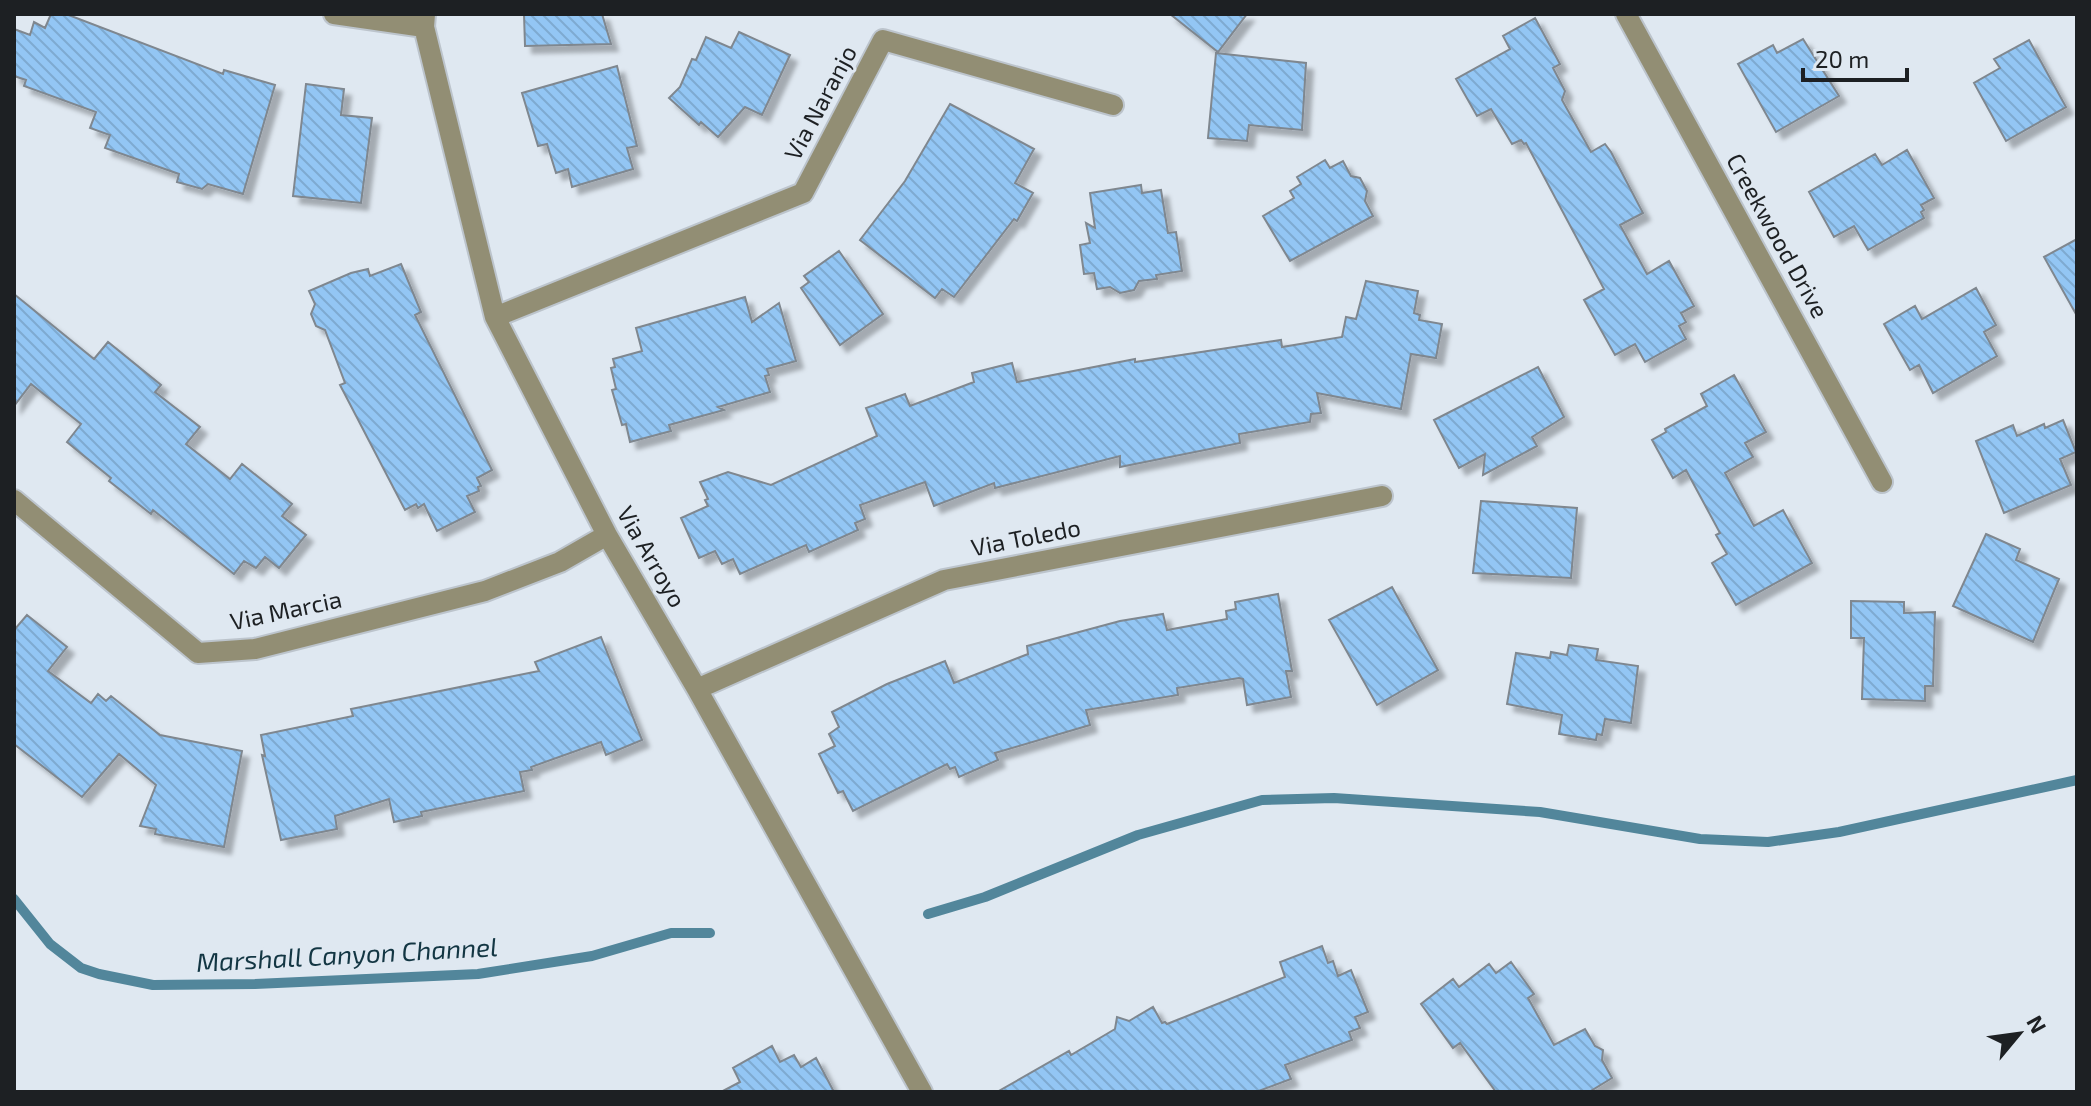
<svg xmlns="http://www.w3.org/2000/svg" width="2091" height="1106" font-family="'Exo 2',sans-serif">
<style>
.lines{fill:none;stroke-linecap:round;stroke-linejoin:round}
.stream{stroke:#52869b;stroke-width:10}
.building{fill:url(#building-back-hatch);stroke:#7f878f;stroke-width:2;filter:url(#shadow)}
.street-casing{stroke:#bcc4cc;stroke-width:24}
.street{stroke:#928e74;stroke-width:20}
.labels{text-anchor:middle;stroke-width:6;stroke-linejoin:round;paint-order:stroke}
.street-label{font-size:24px;fill:#1d2023;stroke:#dfe8f1}
.water-label{font-size:26px;font-style:italic;fill:#133643;stroke:#dfe8f1}
</style>
<defs>
<pattern id="building-back-hatch" width="6" height="6" patternUnits="userSpaceOnUse" patternTransform="scale(2)"><rect width="6" height="6" fill="#93c6f4"/><path d="M-1 5l2 2M0 0l6 6M5-1l2 2" fill="none" stroke="#7eaad1"/></pattern>
<filter id="shadow"><feDropShadow dx="7" dy="7" stdDeviation="2" flood-color="#0004"/></filter>
</defs>
<rect width="100%" height="100%" fill="#dfe8f1"/>
<g class="lines">
<path class="stream" d="M 14,899 L 50,944 L 81,968 L 99,974 L 153,985 L 255,984 L 478,974 L 592,956 L 671,933 L 710,933
M 928,914 L 985,897 L 1138,835 L 1262,800 L 1334,798 L 1540,812 L 1700,839 L 1768,842 L 1839,832 L 2077,780"/>
</g>
<path class="building" d="M 51,14 L 66,14 L 223,74 L 224,70 L 275,85 L 243,194 L 208,184 L 202,189 L 177,182 L 179,174 L 105,148 L 110,135 L 90,128 L 96,112 L 24,86 L 26,80 L 14,76 L 14,29 L 30,35 L 34,22 L 45,28 Z
M 524,14 L 602,14 L 611,44 L 525,46 Z
M 1170,14 L 1247,14 L 1218,52 Z
M 1535,18 L 1560,64 L 1553,68 L 1565,91 L 1562,100 L 1591,152 L 1605,144 L 1611,152 L 1643,213 L 1620,225 L 1647,274 L 1669,261 L 1694,306 L 1681,313 L 1686,322 L 1679,326 L 1686,339 L 1645,362 L 1635,344 L 1615,355 L 1584,300 L 1604,289 L 1526,143 L 1524,144 L 1521,140 L 1512,144 L 1491,109 L 1477,116 L 1456,79 L 1510,49 L 1503,36 Z
M 739,32 L 790,55 L 762,115 L 745,107 L 718,137 L 701,122 L 699,125 L 669,98 L 680,87 L 692,59 L 696,60 L 706,37 L 731,48 Z
M 1803,39 L 1839,96 L 1776,132 L 1738,64 L 1773,45 L 1777,53 Z
M 2029,40 L 2066,107 L 2006,141 L 1974,83 L 2000,68 L 1994,59 Z
M 1216,53 L 1306,63 L 1302,130 L 1249,125 L 1247,141 L 1208,138 Z
M 617,66 L 637,146 L 627,148 L 633,169 L 572,187 L 568,169 L 556,173 L 547,144 L 538,146 L 522,93 Z
M 306,84 L 344,89 L 341,115 L 372,118 L 361,203 L 293,196 Z
M 950,104 L 1034,149 L 1015,183 L 1033,193 L 1017,221 L 1014,219 L 954,297 L 942,289 L 935,298 L 860,240 L 905,181 Z
M 1907,150 L 1934,198 L 1921,205 L 1924,210 L 1921,212 L 1924,218 L 1868,250 L 1854,226 L 1834,237 L 1809,192 L 1875,154 L 1882,165 Z
M 1325,160 L 1330,168 L 1343,161 L 1351,176 L 1360,178 L 1367,191 L 1365,201 L 1373,216 L 1290,261 L 1263,216 L 1294,198 L 1290,191 L 1301,184 L 1297,177 Z
M 1141,185 L 1142,193 L 1161,190 L 1168,233 L 1176,232 L 1182,271 L 1156,275 L 1157,279 L 1139,281 L 1134,290 L 1120,293 L 1110,287 L 1097,289 L 1094,273 L 1084,274 L 1080,245 L 1090,243 L 1086,223 L 1095,228 L 1090,193 Z
M 2077,239 L 2077,316 L 2044,257 Z
M 839,251 L 883,314 L 840,345 L 801,288 L 809,282 L 804,276 Z
M 401,264 L 421,312 L 415,315 L 492,470 L 477,478 L 481,486 L 478,487 L 479,491 L 467,496 L 475,512 L 437,531 L 424,504 L 418,508 L 416,504 L 405,510 L 340,385 L 345,383 L 325,330 L 316,326 L 311,314 L 315,304 L 309,291 L 351,273 L 368,269 L 370,276 Z
M 1366,281 L 1418,291 L 1414,313 L 1420,315 L 1419,320 L 1442,324 L 1436,358 L 1411,354 L 1401,409 L 1317,393 L 1321,413 L 1311,414 L 1310,422 L 1239,434 L 1240,443 L 1120,467 L 1120,456 L 995,488 L 994,483 L 934,506 L 925,482 L 860,505 L 865,519 L 855,523 L 858,530 L 809,552 L 806,545 L 740,574 L 733,559 L 722,564 L 715,551 L 699,558 L 681,518 L 708,506 L 705,500 L 708,499 L 700,482 L 728,472 L 771,485 L 877,436 L 866,408 L 905,394 L 910,406 L 974,382 L 972,373 L 1012,363 L 1017,382 L 1135,359 L 1135,362 L 1281,340 L 1282,347 L 1342,337 L 1346,317 L 1356,319 Z
M 1976,288 L 1996,325 L 1984,332 L 1997,356 L 1933,393 L 1919,365 L 1910,370 L 1884,324 L 1915,306 L 1922,319 Z
M 14,294 L 94,359 L 108,342 L 161,385 L 155,392 L 200,427 L 186,444 L 230,479 L 242,464 L 292,504 L 282,516 L 306,535 L 279,568 L 265,557 L 256,568 L 244,561 L 234,574 L 153,510 L 151,514 L 109,481 L 111,478 L 67,442 L 81,424 L 31,384 L 14,406 Z
M 745,297 L 752,322 L 779,303 L 796,361 L 767,369 L 769,375 L 765,376 L 770,392 L 718,407 L 724,410 L 669,425 L 671,431 L 630,442 L 626,424 L 622,425 L 612,390 L 616,389 L 611,368 L 615,367 L 613,359 L 642,351 L 636,328 Z
M 1538,367 L 1564,417 L 1532,437 L 1537,446 L 1483,475 L 1485,454 L 1459,468 L 1434,420 Z
M 1734,375 L 1766,432 L 1745,443 L 1753,457 L 1725,473 L 1754,526 L 1783,510 L 1812,563 L 1736,605 L 1712,563 L 1727,554 L 1716,535 L 1720,533 L 1686,470 L 1673,478 L 1652,440 L 1666,432 L 1665,429 L 1707,406 L 1701,394 Z
M 2063,420 L 2076,452 L 2060,459 L 2071,485 L 2004,513 L 1976,441 L 2013,425 L 2017,436 L 2044,424 L 2045,428 Z
M 1481,501 L 1577,508 L 1571,578 L 1473,573 Z
M 1986,534 L 2020,549 L 2016,560 L 2059,579 L 2033,642 L 1953,606 Z
M 1392,587 L 1438,670 L 1377,705 L 1329,620 Z
M 1278,594 L 1292,671 L 1286,671 L 1291,697 L 1247,705 L 1243,679 L 1239,678 L 1177,688 L 1178,695 L 1086,710 L 1090,725 L 995,753 L 998,760 L 959,777 L 955,767 L 950,769 L 947,764 L 853,811 L 843,791 L 838,793 L 819,754 L 835,746 L 829,734 L 839,727 L 832,712 L 887,684 L 945,661 L 954,683 L 1028,654 L 1027,646 L 1120,621 L 1163,614 L 1167,630 L 1227,619 L 1226,611 L 1236,609 L 1235,602 Z
M 1851,601 L 1904,602 L 1904,613 L 1935,612 L 1933,686 L 1925,686 L 1925,701 L 1862,699 L 1864,638 L 1851,638 Z
M 27,615 L 67,647 L 48,671 L 91,703 L 98,694 L 106,701 L 111,696 L 160,735 L 242,751 L 224,847 L 155,834 L 156,829 L 140,826 L 156,785 L 119,754 L 82,797 L 14,744 L 14,630 Z
M 601,637 L 642,740 L 606,755 L 601,742 L 531,767 L 532,770 L 520,772 L 524,791 L 421,812 L 422,816 L 394,822 L 389,799 L 335,816 L 337,829 L 281,840 L 262,755 L 265,756 L 261,735 L 353,716 L 351,709 L 539,671 L 535,662 Z
M 1569,645 L 1598,649 L 1596,660 L 1638,666 L 1631,723 L 1605,719 L 1602,735 L 1597,734 L 1596,740 L 1559,734 L 1562,715 L 1507,704 L 1516,653 L 1550,658 L 1551,652 L 1567,655 Z
M 1322,946 L 1328,963 L 1333,961 L 1338,976 L 1351,970 L 1368,1012 L 1355,1017 L 1360,1028 L 1349,1032 L 1352,1040 L 1285,1065 L 1291,1079 L 1256,1092 L 997,1092 L 1069,1051 L 1071,1055 L 1115,1029 L 1117,1017 L 1129,1021 L 1153,1007 L 1162,1023 L 1165,1022 L 1167,1024 L 1285,977 L 1280,962 Z
M 1511,962 L 1534,994 L 1528,998 L 1554,1045 L 1585,1029 L 1595,1046 L 1603,1050 L 1602,1060 L 1612,1078 L 1589,1092 L 1496,1092 L 1460,1043 L 1453,1048 L 1421,1004 L 1453,979 L 1459,987 L 1489,964 L 1496,973 Z
M 772,1046 L 780,1062 L 794,1055 L 801,1067 L 816,1058 L 834,1092 L 721,1092 L 740,1082 L 733,1068 Z"/>
<g class="lines">
<defs>
<path id="street" d="M 334,14 L 424,27
M 425,14 L 424,27 L 495,317 L 607,535 L 697,689 L 922,1092
M 1626,14 L 1882,482
M 495,317 L 803,193 L 883,40 L 1113,105
M 14,500 L 198,653 L 255,649 L 485,591 L 560,562 L 607,535
M 697,689 L 944,580 L 1382,496"/>
</defs>
<use href="#street" class="street-casing"/>
<use href="#street" class="street"/>
</g>
<g class="labels">
<g class="street-label">
<text transform="translate(821 103) rotate(-62)" y="8">Via Naranjo</text>
<text transform="translate(1777 236) rotate(61)" y="8">Creekwood Drive</text>
<text transform="translate(1026 538) rotate(-11)" y="8">Via Toledo</text>
<text transform="translate(651 557) rotate(60)" y="8">Via Arroyo</text>
<text transform="translate(286 611) rotate(-12)" y="8">Via Marcia</text>
</g>
<g class="water-label">
<text transform="translate(347 955) rotate(-3)" y="9">Marshall Canyon Channel</text>
</g>
</g>
<rect width="2091" height="1106" fill="none" stroke="#1d2023" stroke-width="32"/>
<g transform="translate(2019 1034) rotate(61)" stroke="#dfe8f1" stroke-width="6" paint-order="stroke">
<path d="M0-6L14 30L0 20L-14 30Z" fill="#1d2023"/>
<text y="-12" font-size="22" font-weight="bold" text-anchor="middle" fill="#1d2023">N</text>
</g>
<path d="M1803 68v12h104v-12" fill="none" stroke="#1d2023" stroke-width="4"/>
<text x="1815" y="68" font-size="24" fill="#1d2023" stroke="#dfe8f1" stroke-width="6" paint-order="stroke">20 m</text>
</svg>
